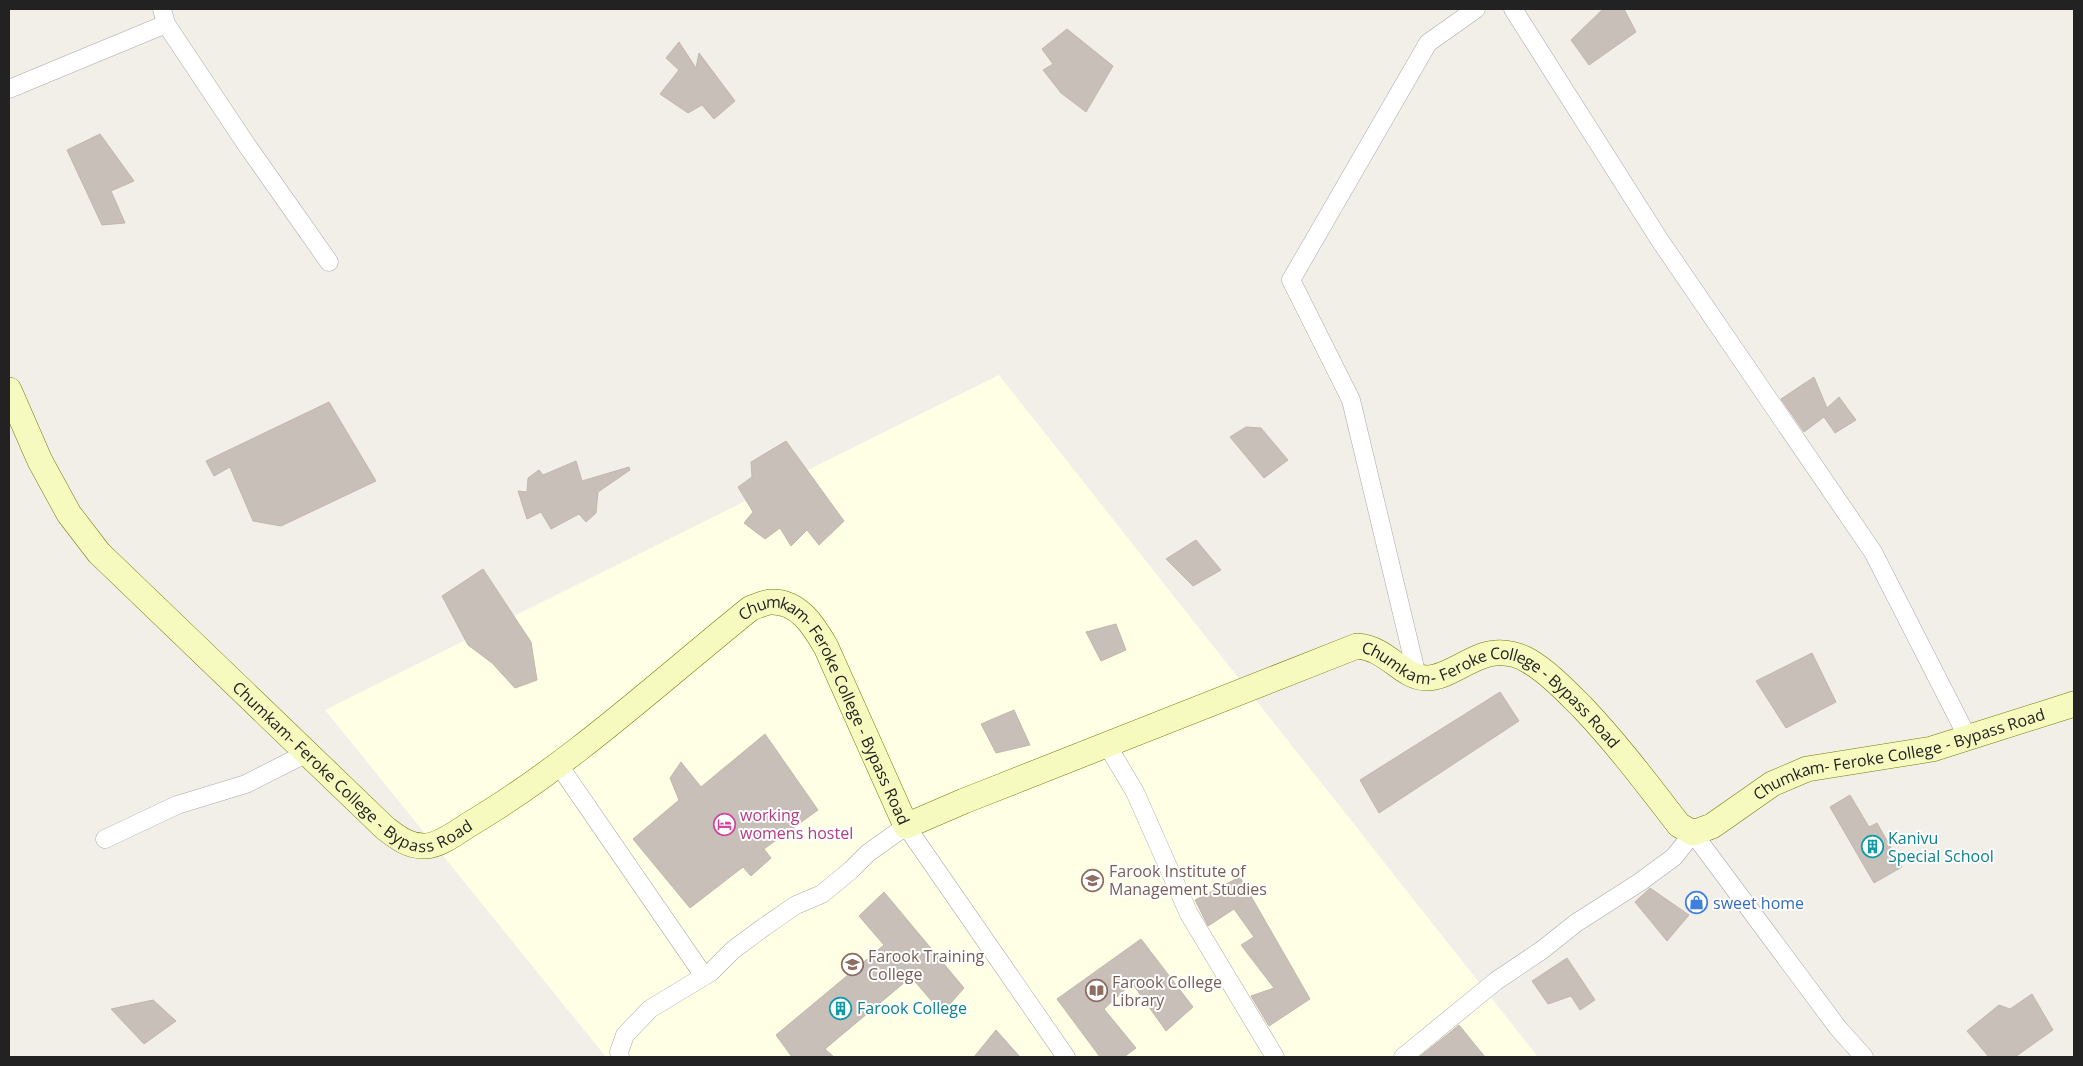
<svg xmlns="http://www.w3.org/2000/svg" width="2083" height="1066" font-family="'Open Sans',sans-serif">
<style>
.education{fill:#ffffe5}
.building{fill:#c7bfb8;stroke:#c4b6ab}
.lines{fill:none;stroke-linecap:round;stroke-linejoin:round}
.minor-casing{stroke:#a9a9a9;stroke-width:19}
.secondary-casing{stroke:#707d05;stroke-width:26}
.minor{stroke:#fff;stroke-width:18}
.secondary{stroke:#f7fabf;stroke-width:25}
.labels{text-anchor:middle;stroke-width:4;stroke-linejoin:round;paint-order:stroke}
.street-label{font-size:16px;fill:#222;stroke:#fff}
.hotel-label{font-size:16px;fill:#b23c85;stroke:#fff;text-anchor:start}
.culture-label{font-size:16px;fill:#0d838f;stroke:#fff;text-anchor:start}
.education-label{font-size:16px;fill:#785e54;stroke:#fff;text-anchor:start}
.shop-label{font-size:16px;fill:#366cbe;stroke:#fff;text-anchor:start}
</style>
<rect width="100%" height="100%" fill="#f2efe9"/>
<path class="education" d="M 999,375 L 1538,1057 L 606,1057 L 325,710 Z"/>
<path class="building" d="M 1603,9 L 1624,9 L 1636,32 L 1589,65 L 1571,40 Z
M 1067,29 L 1113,66 L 1086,112 L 1061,93 L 1043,70 L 1053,64 L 1042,49 Z
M 679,42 L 696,68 L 699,53 L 735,101 L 714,119 L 702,105 L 688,113 L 660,94 L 679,70 L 666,58 Z
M 100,134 L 134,181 L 111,191 L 125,223 L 102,225 L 67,150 Z
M 1814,377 L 1827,408 L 1839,397 L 1856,420 L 1835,433 L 1824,417 L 1804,432 L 1781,399 Z
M 329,402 L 376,481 L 281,526 L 253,521 L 230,467 L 214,476 L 206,461 Z
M 1246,427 L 1261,428 L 1288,460 L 1264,478 L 1230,437 Z
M 786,441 L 844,521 L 819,545 L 807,530 L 791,546 L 780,528 L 765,539 L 744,523 L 753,512 L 738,487 L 752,477 L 751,462 Z
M 576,461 L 582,481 L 629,467 L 630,470 L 598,492 L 596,513 L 586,522 L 579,514 L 551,529 L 541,512 L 527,519 L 518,491 L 527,492 L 528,478 L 539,470 L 543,475 Z
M 1196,540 L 1221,570 L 1193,586 L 1166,559 Z
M 483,569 L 531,642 L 537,680 L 515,688 L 492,663 L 468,645 L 442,596 Z
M 1116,624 L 1126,650 L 1101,661 L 1086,632 Z
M 1812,653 L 1836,702 L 1786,728 L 1756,681 Z
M 1500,692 L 1519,721 L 1379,813 L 1360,780 Z
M 1014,710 L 1030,745 L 996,753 L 981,724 Z
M 765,734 L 818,810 L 764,849 L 771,858 L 751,876 L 743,867 L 690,908 L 633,839 L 679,800 L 670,778 L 681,762 L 701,787 Z
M 1850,795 L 1869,827 L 1877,823 L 1902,867 L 1874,883 L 1830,807 Z
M 1240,877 L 1310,999 L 1269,1026 L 1251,996 L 1274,988 L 1241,945 L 1254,937 L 1234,909 L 1208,926 L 1195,900 Z
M 1650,888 L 1689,915 L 1667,941 L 1635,902 Z
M 884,892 L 964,988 L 942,1013 L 911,977 L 825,1049 L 834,1057 L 792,1057 L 776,1035 L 884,945 L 859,916 Z
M 1141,939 L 1193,1007 L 1166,1031 L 1132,983 L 1104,1009 L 1136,1048 L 1124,1057 L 1100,1057 L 1057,999 Z
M 1567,958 L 1595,1000 L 1580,1010 L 1571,996 L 1548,1004 L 1532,981 Z
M 2032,994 L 2053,1030 L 2015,1057 L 1989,1057 L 1967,1031 L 1999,1005 L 2010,1009 Z
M 153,1000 L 176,1021 L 144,1044 L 111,1009 Z
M 1459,1025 L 1485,1057 L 1419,1057 L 1453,1030 Z
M 996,1030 L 1020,1057 L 974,1057 Z"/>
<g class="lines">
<defs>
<path id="minor" d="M 162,9 L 166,24 L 246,144 L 329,262
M 1513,9 L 1659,239 L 1873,552 L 1968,738
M 9,89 L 166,24
M 1417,676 L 1351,400 L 1291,280 L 1428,43 L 1476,9
M 1107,745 L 1135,792 L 1189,914 L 1275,1057
M 558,764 L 704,976
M 105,839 L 177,805 L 246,784 L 307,753
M 620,1057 L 619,1052 L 625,1035 L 650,1009 L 711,972 L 733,950 L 764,927 L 796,905 L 822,894 L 851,870 L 868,853 L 906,826 L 1066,1057
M 1403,1057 L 1496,981 L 1542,950 L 1576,923 L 1640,882 L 1674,857 L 1693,833 L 1838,1028 L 1864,1057"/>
<g id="secondary">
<path id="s1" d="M 9,390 L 40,461 L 69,514 L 99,553 L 385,828 C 398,838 409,847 426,846 C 441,845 457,832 470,824 C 571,764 659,682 751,608 C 757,606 764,603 770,602 C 798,600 814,626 826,647 L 906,826 L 964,801 L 1357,646 C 1388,648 1402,679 1428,678 C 1450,677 1473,654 1496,653 C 1506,652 1519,655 1529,661 C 1549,673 1566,691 1583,708 C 1618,745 1648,785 1679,825 L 1693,833 L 1712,826 L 1772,784 L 1807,769 L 1932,749 L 2074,704"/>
</g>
</defs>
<use href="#minor" class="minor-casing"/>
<use href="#secondary" class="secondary-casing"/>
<use href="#minor" class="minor"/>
<use href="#secondary" class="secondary"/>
</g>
<defs>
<symbol id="hotel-ring" viewBox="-11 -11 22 22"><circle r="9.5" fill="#fff" stroke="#d1479c" stroke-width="1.5"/><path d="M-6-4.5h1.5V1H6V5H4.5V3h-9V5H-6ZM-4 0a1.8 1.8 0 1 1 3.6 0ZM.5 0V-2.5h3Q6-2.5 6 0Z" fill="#d1479c"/></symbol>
<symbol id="building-ring" viewBox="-11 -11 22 22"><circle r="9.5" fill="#fff" stroke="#0f9aa8" stroke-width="1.5"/><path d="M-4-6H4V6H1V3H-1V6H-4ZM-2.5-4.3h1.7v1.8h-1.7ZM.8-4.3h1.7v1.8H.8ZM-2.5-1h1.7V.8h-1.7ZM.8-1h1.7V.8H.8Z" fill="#0f9aa8"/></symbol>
<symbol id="university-ring" viewBox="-11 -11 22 22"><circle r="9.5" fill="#fff" stroke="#8d6e63" stroke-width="1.5"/><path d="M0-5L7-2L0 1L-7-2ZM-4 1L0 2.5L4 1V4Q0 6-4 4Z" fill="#8d6e63"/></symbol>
<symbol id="shop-ring" viewBox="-11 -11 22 22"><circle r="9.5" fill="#fff" stroke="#3f7fe0" stroke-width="1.5"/><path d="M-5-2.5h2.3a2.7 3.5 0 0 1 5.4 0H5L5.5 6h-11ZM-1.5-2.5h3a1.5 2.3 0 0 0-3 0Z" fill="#3f7fe0"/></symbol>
<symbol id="library-ring" viewBox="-11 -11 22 22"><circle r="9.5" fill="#fff" stroke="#8d6e63" stroke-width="1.5"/><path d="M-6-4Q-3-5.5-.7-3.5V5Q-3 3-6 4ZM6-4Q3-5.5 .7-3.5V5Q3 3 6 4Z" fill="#8d6e63"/></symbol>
</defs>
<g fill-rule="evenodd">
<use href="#hotel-ring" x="712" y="812" width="25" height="25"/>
<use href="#building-ring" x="1860" y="834" width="25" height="25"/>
<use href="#university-ring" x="1080" y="868" width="25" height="25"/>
<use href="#shop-ring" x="1684" y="890" width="25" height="25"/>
<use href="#university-ring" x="840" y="952" width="25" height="25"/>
<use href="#library-ring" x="1084" y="978" width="25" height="25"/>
<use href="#building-ring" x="828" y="996" width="25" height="25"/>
</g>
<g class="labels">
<g class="street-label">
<text dy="6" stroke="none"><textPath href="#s1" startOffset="1969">Chumkam- Feroke College - Bypass Road</textPath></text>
<text dy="6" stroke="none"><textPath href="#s1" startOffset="1172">Chumkam- Feroke College - Bypass Road</textPath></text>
<text dy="6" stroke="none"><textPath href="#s1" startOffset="528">Chumkam- Feroke College - Bypass Road</textPath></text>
<text dy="6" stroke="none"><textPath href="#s1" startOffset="2462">Chumkam- Feroke College - Bypass Road</textPath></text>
</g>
<g class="hotel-label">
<text x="740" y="821">working<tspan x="740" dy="18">womens hostel</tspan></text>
</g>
<g class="culture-label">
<text x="1888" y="844">Kanivu<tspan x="1888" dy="18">Special School</tspan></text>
<text x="857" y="1014">Farook College</text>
</g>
<g class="education-label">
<text x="1109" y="877">Farook Institute of<tspan x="1109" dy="18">Management Studies</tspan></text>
<text x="868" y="962">Farook Training<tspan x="868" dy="18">College</tspan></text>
<text x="1112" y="988">Farook College<tspan x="1112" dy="18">Library</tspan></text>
</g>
<g class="shop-label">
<text x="1713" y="909">sweet home</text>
</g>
</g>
<rect width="2083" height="1066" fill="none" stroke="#222222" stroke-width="20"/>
</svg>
